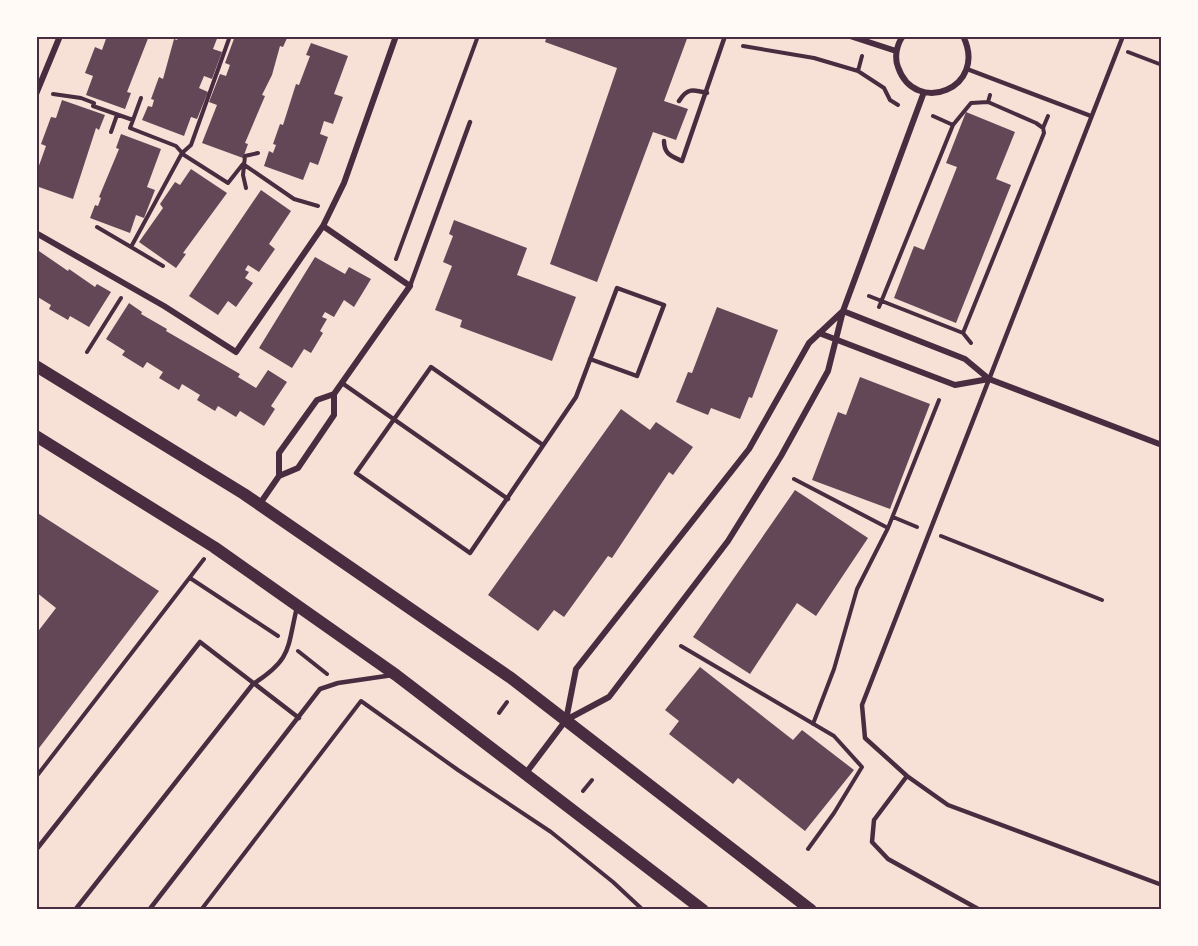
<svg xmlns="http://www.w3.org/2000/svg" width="1198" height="946" font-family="Cabin,sans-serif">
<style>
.building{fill:#644757}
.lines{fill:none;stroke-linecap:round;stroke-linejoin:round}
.path{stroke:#4a2c40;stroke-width:4}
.service{stroke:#4a2c40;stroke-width:4.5}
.minor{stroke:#4a2c40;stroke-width:6}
.secondary{stroke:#4a2c40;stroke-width:12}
.neatline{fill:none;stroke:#4a2c40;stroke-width:2}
</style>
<rect width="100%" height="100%" fill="#f7e1d7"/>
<path class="building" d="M 107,36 L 149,36 L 127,92 L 131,93 L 125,109 L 86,95 L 93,76 L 85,73 L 95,47 L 102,50 Z
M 179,36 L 218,36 L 213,49 L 222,52 L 212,79 L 204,76 L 199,88 L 208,92 L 197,119 L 191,117 L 184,136 L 142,120 L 148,106 L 152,107 L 154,100 L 151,99 L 159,77 L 163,79 L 174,39 L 177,40 Z
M 235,36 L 288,36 L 283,47 L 280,46 L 272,75 L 262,95 L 265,96 L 245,143 L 248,144 L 243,158 L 202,143 L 217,105 L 209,102 L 220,74 L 226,76 L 230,65 L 225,63 Z
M 547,36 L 688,36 L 664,101 L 688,109 L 676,140 L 653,132 L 597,282 L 550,264 L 617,68 L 545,42 Z
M 311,43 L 348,56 L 334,94 L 343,97 L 333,124 L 324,121 L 320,134 L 328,137 L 318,165 L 310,162 L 303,180 L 264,166 L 269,151 L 273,153 L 276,145 L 273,144 L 280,124 L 283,125 L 296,84 L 299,85 L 310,56 L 306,55 Z
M 62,100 L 105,115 L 99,130 L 96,128 L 73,199 L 36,186 L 36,174 L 46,146 L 41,144 L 51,117 L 56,118 Z
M 966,112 L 1015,132 L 996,179 L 1011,185 L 956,323 L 894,298 L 914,246 L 924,250 L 957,167 L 946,163 Z
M 121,134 L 161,149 L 147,187 L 155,190 L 144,218 L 136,215 L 130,233 L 90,218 L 95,205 L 98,206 L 101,198 L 99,197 L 119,149 L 116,148 Z
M 191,169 L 227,193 L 183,253 L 186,254 L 176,268 L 139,242 L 163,208 L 160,204 L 175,182 L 180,185 Z
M 261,190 L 291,211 L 269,244 L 275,249 L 259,272 L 248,265 L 245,270 L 249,272 L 245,278 L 253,283 L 236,307 L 228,301 L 218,315 L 189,296 Z
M 454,220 L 527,248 L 517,275 L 576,297 L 552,361 L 460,327 L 462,320 L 435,310 L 452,266 L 443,262 L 453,236 L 449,234 Z
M 36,249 L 68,271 L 69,269 L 95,287 L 97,284 L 111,292 L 89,327 L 70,316 L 68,320 L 49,309 L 51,305 L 36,296 Z
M 315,257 L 345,274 L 349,267 L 371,279 L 354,307 L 344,300 L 334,317 L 325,312 L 322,317 L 327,319 L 320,331 L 323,333 L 311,353 L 304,349 L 292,368 L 259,348 Z
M 129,303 L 142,312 L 141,314 L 167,329 L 166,331 L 240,374 L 238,377 L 256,388 L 268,370 L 287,382 L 271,406 L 275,409 L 264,426 L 240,411 L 236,417 L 218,406 L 215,411 L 197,400 L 200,395 L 182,384 L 179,390 L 159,378 L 163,372 L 147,362 L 143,368 L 122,355 L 125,351 L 106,339 Z
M 717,307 L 778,330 L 752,398 L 749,397 L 740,419 L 711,408 L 708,415 L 676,402 L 688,372 L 692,373 Z
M 860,377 L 930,404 L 890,509 L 812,480 L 838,412 L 846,415 Z
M 621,409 L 650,430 L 656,422 L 693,447 L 673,475 L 669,472 L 612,558 L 608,556 L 564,617 L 554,610 L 538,631 L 488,595 Z
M 795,490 L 868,538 L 816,616 L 797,603 L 750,674 L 693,637 Z
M 36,512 L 159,591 L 36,752 L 36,634 L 56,608 L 36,592 Z
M 700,667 L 793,740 L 802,730 L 854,770 L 805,831 L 738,778 L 733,784 L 669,734 L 679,721 L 665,710 Z"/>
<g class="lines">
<path class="path" d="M 743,46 L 814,58 L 858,71 L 884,88 L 890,100 L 898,105
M 1128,52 L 1162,65
M 858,71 L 862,56
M 53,94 L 81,98 L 94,103 L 93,106 L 133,120 L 130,128 L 176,146 L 184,155 L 228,183 L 243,164 L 294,199 L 318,206
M 988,102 L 990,95
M 933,116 L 953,125
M 133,120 L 141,98
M 1043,128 L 1048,116
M 111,132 L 117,115
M 246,188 L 243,175 L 245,156 L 258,153
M 97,227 L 131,247 L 182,153 L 191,145 L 230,36
M 131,247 L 163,266
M 396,259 L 478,36
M 869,296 L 963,333 L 971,343
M 879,307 L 953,125 L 971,103 L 988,102 L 1036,123 L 1043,128 L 1044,133 L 963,333
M 87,352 L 121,298
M 794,479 L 888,528 L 939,400
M 893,517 L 917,527
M 941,536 L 1102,600
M 190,578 L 278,636
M 681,646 L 834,736 L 862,767 L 834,813 L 808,849
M 298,651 L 327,674
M 499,713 L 507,702
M 813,724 L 834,669 L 857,589 L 888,528
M 36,777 L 204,559
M 583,791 L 592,780
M 201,910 L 361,701 L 458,770 L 551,832 L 613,882 L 643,910"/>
<path class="service" d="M 1123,36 L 862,705 L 865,738 L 907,776 L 948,805 L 1162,885
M 967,69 L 1091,116
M 679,101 C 687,88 693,89 707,93
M 664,141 C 664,154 671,156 682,161 L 725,36
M 410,286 L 470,122
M 342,383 L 508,499
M 543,445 L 431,367 L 356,473 L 470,553 L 576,397 L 617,288 L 664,305 L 637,376 L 590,359
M 907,776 L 874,820 L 872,842 L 888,859 L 980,910
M 36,850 L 200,642 L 299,718
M 75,910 L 253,684 C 292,659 287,649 297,607
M 149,910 L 320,689 L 338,683 L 393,675"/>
<path class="minor" d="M 850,36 L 896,51
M 903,36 C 897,44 894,57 898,67 C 915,117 989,88 963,36
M 36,94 L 60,36
M 323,226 L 410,286 L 334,394
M 36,233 L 164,306 L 236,352 L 323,226 L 344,183 L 396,36
M 843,311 L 965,359 L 989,379 L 1162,445
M 819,333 L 955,385 L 989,379
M 259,505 L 279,476 L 298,468 L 334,415 L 334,394 L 317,400 L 279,453 L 279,476
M 566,720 L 576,669 L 749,449 L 809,343 L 843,311
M 526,773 L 566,720 L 609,697 L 728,541 L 781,456 L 828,371 L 843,311 L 924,92"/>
<path class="secondary" d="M 36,366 L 244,494 L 511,678 L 811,910
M 36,436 L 214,547 L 396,675 L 703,910"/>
</g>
<rect width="1198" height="946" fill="none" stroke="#fffaf5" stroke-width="75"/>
<rect x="38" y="38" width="1122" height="870" class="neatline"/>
</svg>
